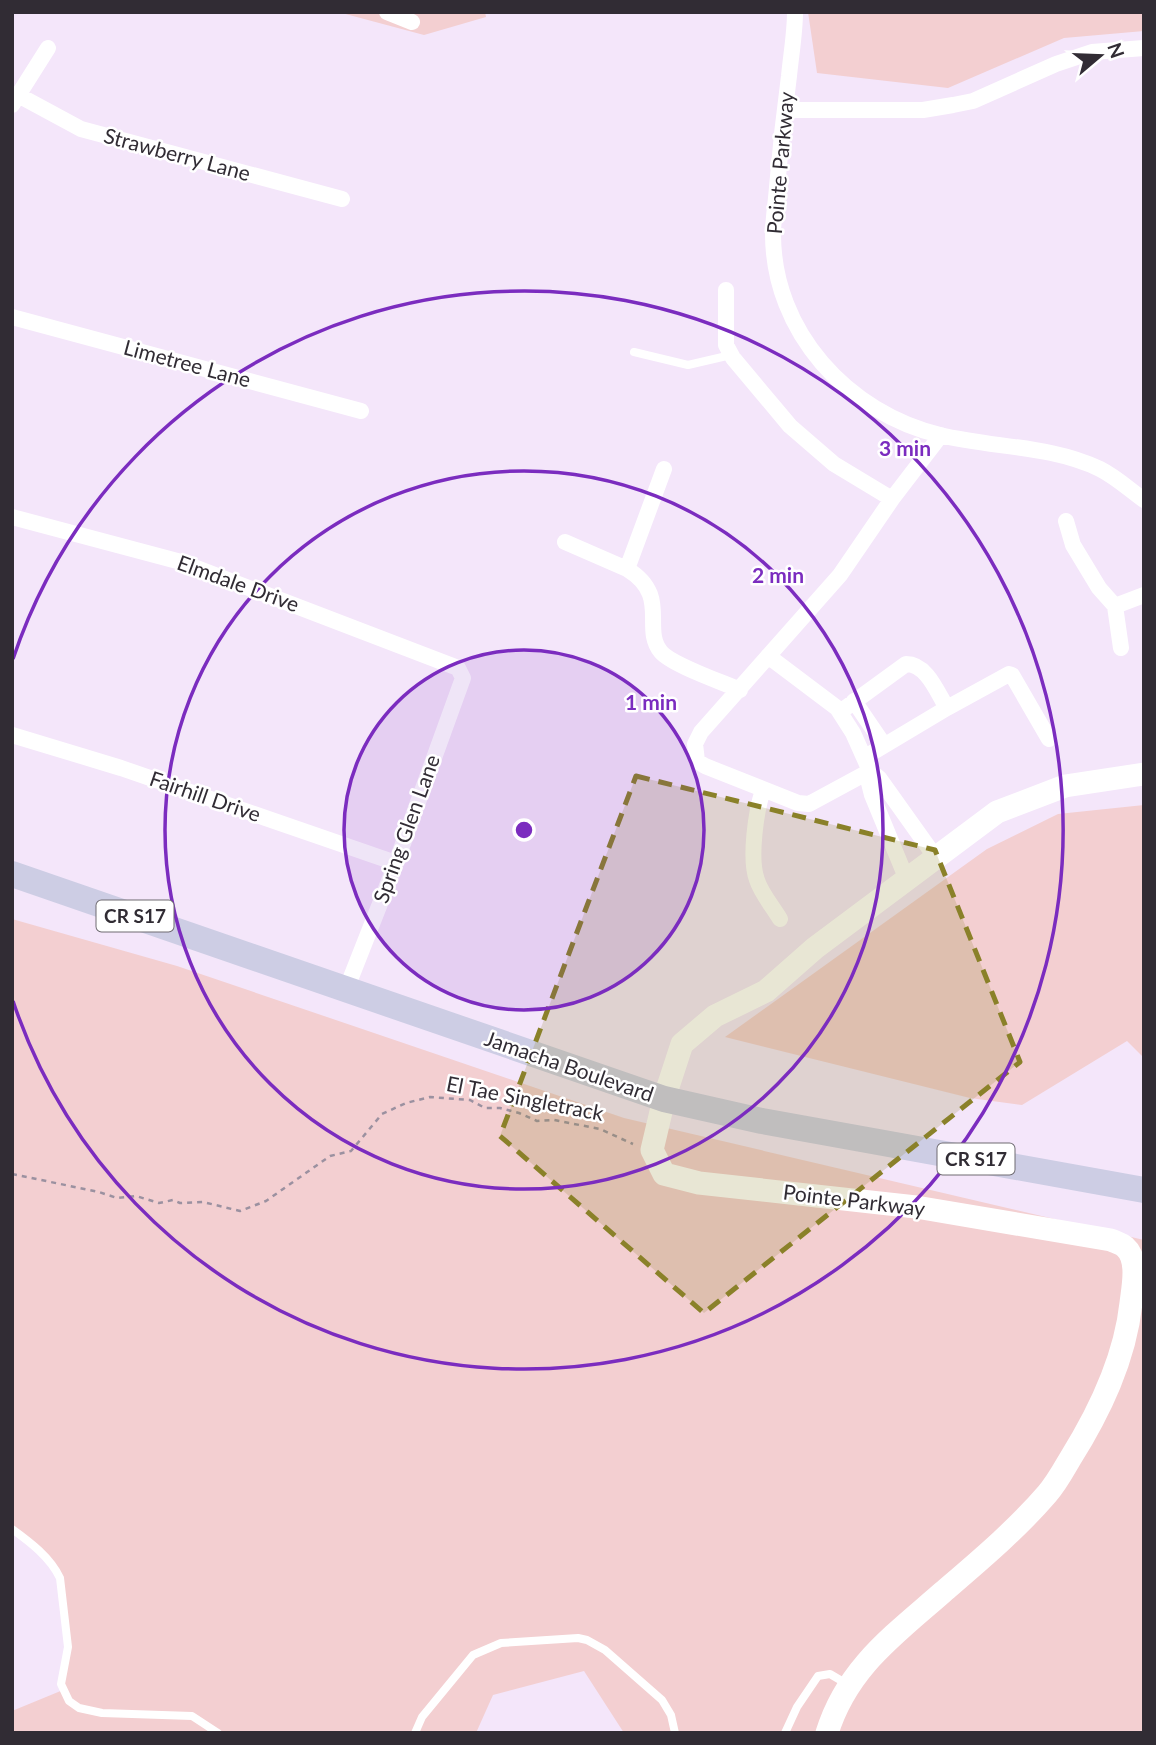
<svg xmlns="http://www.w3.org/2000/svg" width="1156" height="1745" font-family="Lato,sans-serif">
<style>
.green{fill:#f3cfd1}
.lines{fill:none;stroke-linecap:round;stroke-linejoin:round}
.path{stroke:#9b91a0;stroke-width:2.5;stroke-dasharray:5 5;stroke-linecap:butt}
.lane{stroke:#fff;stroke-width:8}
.street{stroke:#fff;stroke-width:16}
.secondary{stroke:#fff;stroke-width:23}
.primary{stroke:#cdcde4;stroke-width:26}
.marked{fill:#8a8129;fill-opacity:0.2;stroke:#8a8129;stroke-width:5;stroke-dasharray:14 9;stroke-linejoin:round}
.ring{fill:none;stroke:#7b2cbf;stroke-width:3.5}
.labels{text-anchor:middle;stroke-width:5;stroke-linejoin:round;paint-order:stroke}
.shield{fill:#fff;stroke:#6f6b71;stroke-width:2}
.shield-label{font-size:19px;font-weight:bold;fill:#312c34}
.street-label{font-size:21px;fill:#312c34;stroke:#fff}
.centre{fill:#7b2cbf;stroke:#fff;stroke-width:3.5}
.ring-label{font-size:21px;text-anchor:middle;font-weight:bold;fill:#7b2cbf;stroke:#fff;stroke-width:5;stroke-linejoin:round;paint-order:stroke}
</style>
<rect width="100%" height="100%" fill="#f4e6fa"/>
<path class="green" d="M 338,12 L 485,12 L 486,17 L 424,35 Z
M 808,12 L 1144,12 L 1144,31 L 1064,38 L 948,88 L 817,73 Z
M 1144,805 L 1144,1058 L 1127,1041 L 1022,1105 L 970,1098 L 725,1037 L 987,849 L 1058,814 Z
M 12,919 L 177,966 L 624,1118 L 1144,1240 L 1144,1733 L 624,1733 L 584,1671 L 493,1695 L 476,1733 L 12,1733 L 12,1711 L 63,1690 L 68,1647 L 60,1578 L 30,1542 L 12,1529 Z"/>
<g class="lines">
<path class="path" d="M 12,1174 L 99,1192 L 117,1198 L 136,1196 L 159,1203 L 173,1200 L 180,1203 L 203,1202 L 240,1211 L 266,1201 L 330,1156 L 351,1151 L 382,1114 L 406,1103 L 430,1097 L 470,1100 L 485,1108 L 500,1108 L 519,1113 L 537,1121 L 554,1120 L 600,1129 L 633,1144"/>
<path class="lane" d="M 634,352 L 688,365 L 731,355
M 12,1529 C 30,1542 50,1557 60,1578 L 68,1647 L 61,1684 L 69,1701 L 79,1708 L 102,1713 L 192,1716 L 218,1733
M 415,1733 L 422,1717 L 473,1655 L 501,1643 L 578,1638 L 587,1640 L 605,1650 L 662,1700 L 671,1715 L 675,1733
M 785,1733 L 797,1707 L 818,1676 L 830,1674 L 847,1684"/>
<path class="street" d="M 387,12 L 412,22
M 795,12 C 795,33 791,55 789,76 C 784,113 780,150 777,187 C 776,202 773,219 773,234 C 773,332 848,413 940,435 C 993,448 1050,445 1100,469 C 1116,477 1130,490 1144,500
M 18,95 L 81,129 L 342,199
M 12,105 L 48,48
M 785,110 L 923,110 L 953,105 L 973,101 L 1056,64 L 1092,52 L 1144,48
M 726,290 L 726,345 L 733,358 L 790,426 L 834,464 L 892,499 L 941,435
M 12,317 L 361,411
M 12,517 L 181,562 L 458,668 L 463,678 L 396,863 L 346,990
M 1066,521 L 1073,545 L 1099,588 L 1115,606 L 1121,648
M 565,542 L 627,569 L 664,469
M 627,569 C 671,596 641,628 661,652 C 672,665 722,682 740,690
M 1115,606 L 1144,595
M 768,656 L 837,708 L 853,733 L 870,771 L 809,804 L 798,803 L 705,766 L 697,761 L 695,744 L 701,732 L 840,575 L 892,499
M 854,701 L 884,745
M 840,712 L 906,664 C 927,664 937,692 947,708 L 1009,674 L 1012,675 L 1049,739
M 12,735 L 121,768 L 396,863
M 865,757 L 947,708
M 763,790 C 756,811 749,859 757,880 C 761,893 773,907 780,919
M 907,880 L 872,795 L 869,783 L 870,771 L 879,778 L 936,858"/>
<path class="secondary" d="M 827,1733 C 847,1668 894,1635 943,1592 C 979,1561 1016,1530 1047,1494 C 1056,1484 1063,1471 1070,1459 C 1100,1411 1125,1359 1131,1303 C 1133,1286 1139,1259 1125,1247 C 1122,1244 1115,1242 1111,1240 L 916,1207 L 699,1183 L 664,1174 L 652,1150 L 664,1099 L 682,1044 L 715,1016 L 766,991 L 815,948 L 997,812 L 1065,786 L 1144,774"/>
<path class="primary" d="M 12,874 L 664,1099 L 762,1121 L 1144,1190"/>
</g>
<path class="marked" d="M 636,776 L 935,850 L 1020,1062 L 704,1313 L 500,1136 Z"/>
<circle cx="524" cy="830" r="180" fill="#7b2cbf" fill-opacity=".12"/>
<g class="ring">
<circle cx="524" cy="830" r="180"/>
<circle cx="524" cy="830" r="359"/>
<path d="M13 659A539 539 0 1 1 13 1001"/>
</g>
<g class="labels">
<g class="shield">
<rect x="96.5" y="900.5" width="77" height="31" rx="5"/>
<rect x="937.5" y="1143.5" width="77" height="31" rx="5"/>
</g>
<g class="shield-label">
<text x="135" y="923">CR S17</text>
<text x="976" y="1166">CR S17</text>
</g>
<g class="street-label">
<text transform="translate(177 155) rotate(15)" y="7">Strawberry Lane</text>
<text transform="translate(781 163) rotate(-85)" y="7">Pointe Parkway</text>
<text transform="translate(187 364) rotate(15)" y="7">Limetree Lane</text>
<text transform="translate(238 584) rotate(20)" y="7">Elmdale Drive</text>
<text transform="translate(205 797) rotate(19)" y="7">Fairhill Drive</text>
<text transform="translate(407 829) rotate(-70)" y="7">Spring Glen Lane</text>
<text transform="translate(569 1067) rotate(19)" y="7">Jamacha Boulevard</text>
<text transform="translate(525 1099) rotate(11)" y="7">El Tae Singletrack</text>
<text transform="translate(854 1201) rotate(7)" y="7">Pointe Parkway</text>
</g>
</g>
<circle cx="524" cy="830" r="10" class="centre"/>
<g class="ring-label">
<text x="905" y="456">3 min</text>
<text x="778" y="583">2 min</text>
<text x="651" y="710">1 min</text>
</g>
<rect width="1156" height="1745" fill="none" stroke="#312c34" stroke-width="28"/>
<g transform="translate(1100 56) rotate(71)" stroke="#ffffff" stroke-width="5" paint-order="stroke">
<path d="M0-5L12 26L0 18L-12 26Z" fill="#312c34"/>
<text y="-10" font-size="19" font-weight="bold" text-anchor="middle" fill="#312c34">N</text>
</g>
</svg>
